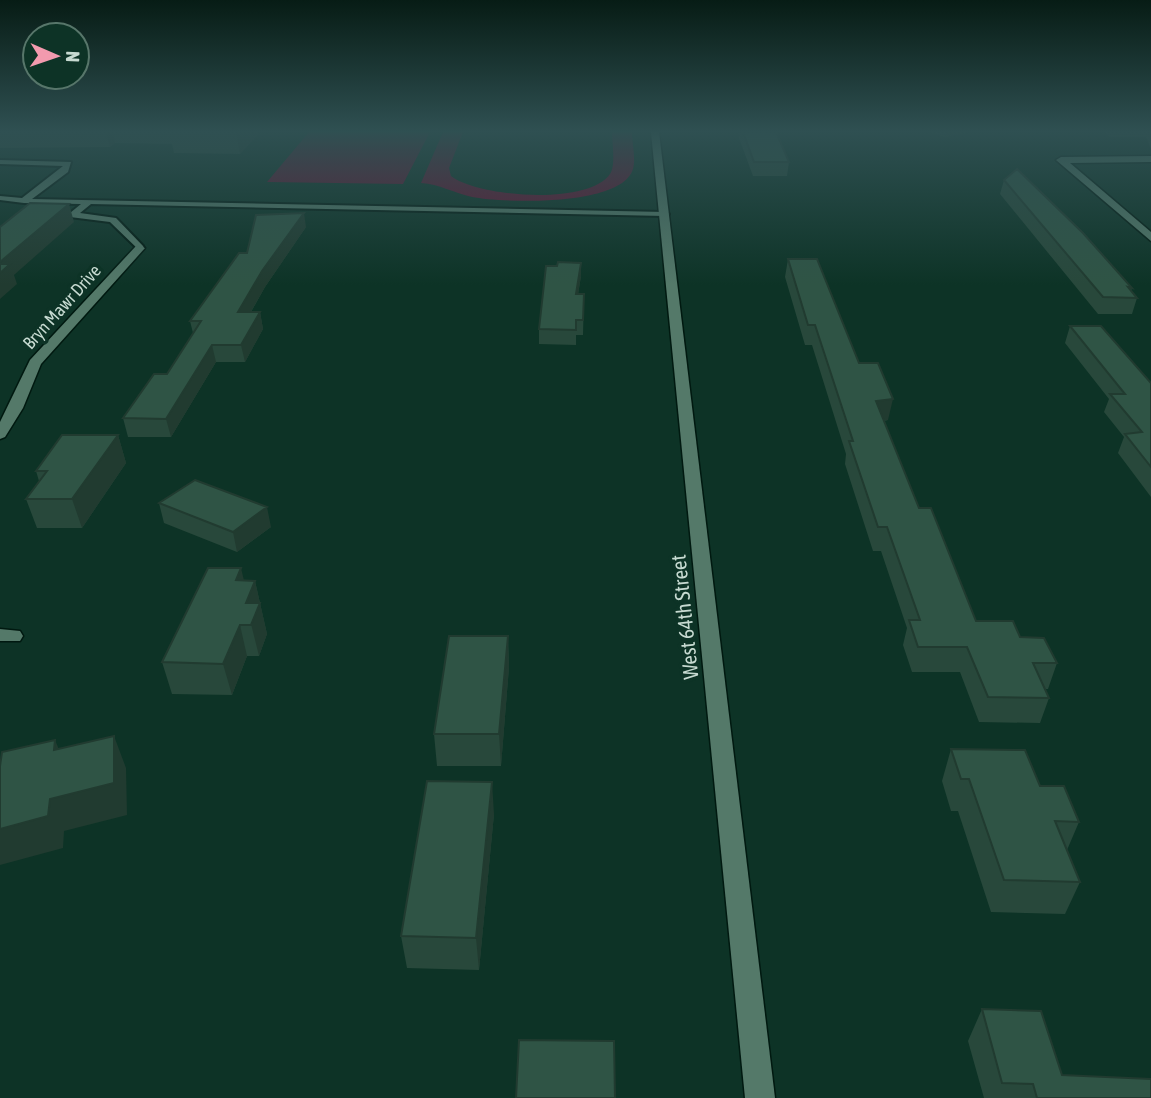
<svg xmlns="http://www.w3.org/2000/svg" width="1151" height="1098" font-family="'Asap Condensed',sans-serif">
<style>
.green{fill:#690f31}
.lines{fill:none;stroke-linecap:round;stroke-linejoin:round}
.lane-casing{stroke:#001910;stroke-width:4}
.street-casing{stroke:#001910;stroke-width:3}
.secondary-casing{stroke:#001910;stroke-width:3}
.lane{fill:#547969;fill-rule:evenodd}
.street{fill:#547969;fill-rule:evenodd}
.secondary{fill:#547969;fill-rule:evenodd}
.wall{fill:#28483b}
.shaded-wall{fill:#213b30}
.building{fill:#2f5445;stroke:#213b30;stroke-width:2}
.labels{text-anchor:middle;stroke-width:7;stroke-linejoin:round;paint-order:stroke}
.far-street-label{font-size:18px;fill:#c7dad1;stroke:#0d3326}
.street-label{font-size:21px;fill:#c7dad1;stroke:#0d3326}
</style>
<rect width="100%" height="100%" fill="#0d3326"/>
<path class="green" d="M 309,132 L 430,132 L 403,184 L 267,182 Z
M 443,132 L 463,132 L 449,168 L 451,176 C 478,197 588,206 610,174 C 616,165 612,143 612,132 L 632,132 C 632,142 636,159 633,169 C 622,207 503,203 472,197 C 454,193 439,184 421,183 Z"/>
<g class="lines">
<defs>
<path id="lane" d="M 0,160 L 71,162 L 68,172 L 32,199 L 665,212 L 669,214 L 665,216 L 91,204 L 80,213 L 116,218 L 143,246 L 144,248 L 140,251 L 110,222 L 70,217 L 70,213 L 81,204 L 24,203 L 0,200 L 0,196 L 22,198 L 63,166 L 0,164 Z"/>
<path id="street" d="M 1151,156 L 1151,162 L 1070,163 L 1151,232 L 1151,241 L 1056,160 L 1061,157 Z
M 136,246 L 145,248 L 41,364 L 23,408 L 5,437 L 0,439 L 0,422 L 30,360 Z
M 0,629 L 20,631 L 23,636 L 20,641 L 0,641 Z"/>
<path id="secondary" d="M 651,132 L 659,132 L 775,1098 L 745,1098 Z"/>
</defs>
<use href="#lane" class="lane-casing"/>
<use href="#street" class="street-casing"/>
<use href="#secondary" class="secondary-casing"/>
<use href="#lane" class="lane"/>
<use href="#street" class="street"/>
<use href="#secondary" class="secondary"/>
</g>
<path class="wall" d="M 0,132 L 260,132 L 240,154 L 174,153 L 172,144 L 115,143 L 110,147 L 0,148 Z
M 740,132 L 776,132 L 789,162 L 787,176 L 753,176 L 739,138 Z
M 930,132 L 969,132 L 945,137 Z
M 1104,132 L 1151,132 L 1151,149 L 1146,137 L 1110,137 Z
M 1004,180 L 1132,288 L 1131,291 L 1137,298 L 1132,314 L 1098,314 L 1000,194 Z
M 306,227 L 265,287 L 251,312 L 260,312 L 263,329 L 245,362 L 216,362 L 171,437 L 128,437 L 123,418 L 167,374 L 193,333 L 190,321 L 247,253 Z
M 788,259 L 859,363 L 888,420 L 884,421 L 919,508 L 976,621 L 1020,637 L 1057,663 L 1048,689 L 1045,689 L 1049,698 L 1040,723 L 979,722 L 960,672 L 912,672 L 903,645 L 907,628 L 881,551 L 873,551 L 845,464 L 846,454 L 812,345 L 805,345 L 785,277 Z
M 581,276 L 578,294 L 584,294 L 583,335 L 576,335 L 576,345 L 539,344 L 539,329 Z
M 1070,326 L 1151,383 L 1151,497 L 1118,453 L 1124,437 L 1104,412 L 1109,399 L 1065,343 Z
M 118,435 L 126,463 L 82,528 L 37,528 L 26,499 L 39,481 L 36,471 Z
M 159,503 L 271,527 L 237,552 L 164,523 Z
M 244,581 L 255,581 L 267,634 L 259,656 L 247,656 L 232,695 L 172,694 L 162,662 Z
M 508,636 L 509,667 L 501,766 L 437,766 L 434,734 Z
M 951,749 L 1040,786 L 1079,822 L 1067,850 L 1080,882 L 1065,914 L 991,912 L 958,811 L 951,811 L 942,781 Z
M 494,814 L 479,970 L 407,968 L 401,936 Z
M 982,1009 L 1062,1075 L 1151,1098 L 984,1098 L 968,1041 Z"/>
<path class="shaded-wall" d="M 106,132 L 113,132 L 115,143 L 110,147 Z
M 236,132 L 260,132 L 240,154 Z
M 946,132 L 969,132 L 945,137 Z
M 69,204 L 74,222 L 14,275 L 17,284 L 0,299 L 0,262 Z
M 304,213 L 306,227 L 265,287 L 241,329 L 238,312 L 262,271 Z
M 581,263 L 581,276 L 576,308 L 576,294 Z
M 260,312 L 263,329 L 245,362 L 241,345 Z
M 212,345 L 216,362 L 171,437 L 166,419 Z
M 893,399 L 888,420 L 871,423 L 876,401 Z
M 118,435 L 126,463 L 82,528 L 72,499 Z
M 267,507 L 271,527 L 237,552 L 233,532 Z
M 241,568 L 248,597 L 255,581 L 267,634 L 259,656 L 246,604 L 236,580 Z
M 240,625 L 247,656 L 232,695 L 223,664 Z
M 508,636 L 509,667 L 501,766 L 499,734 Z
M 114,736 L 126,768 L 127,815 L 64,831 L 63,848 L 0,865 L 0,829 L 50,799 Z
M 55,740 L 68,771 L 54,750 Z
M 492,782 L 494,814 L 479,970 L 476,938 Z"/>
<path class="building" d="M 743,132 L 776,132 L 789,162 L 754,162 Z
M 1017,169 L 1083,233 L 1132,288 L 1128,287 L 1137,298 L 1103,297 L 1004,180 Z
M 30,203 L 69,204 L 0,262 L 0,227 Z
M 304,213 L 262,271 L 238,312 L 260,312 L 241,345 L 212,345 L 166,419 L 123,418 L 154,374 L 167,374 L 201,321 L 190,321 L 239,253 L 247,253 L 256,215 Z
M 788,259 L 817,259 L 859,363 L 878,363 L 893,399 L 876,401 L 919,508 L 931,508 L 976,621 L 1013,621 L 1020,637 L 1044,638 L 1057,663 L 1033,663 L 1049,698 L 988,697 L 967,647 L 918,647 L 909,620 L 920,620 L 887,527 L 878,527 L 849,441 L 853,441 L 815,325 L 808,325 Z
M 558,262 L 581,263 L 576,294 L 584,294 L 583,320 L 576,320 L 576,330 L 539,329 L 546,266 L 557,266 Z
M 0,264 L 10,264 L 0,273 Z
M 1070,326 L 1101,326 L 1151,383 L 1151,467 L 1125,434 L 1142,432 L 1110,394 L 1125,394 Z
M 62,435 L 118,435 L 72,499 L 26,499 L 47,471 L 36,471 Z
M 195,480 L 267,507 L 233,532 L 159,503 Z
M 208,568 L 241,568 L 236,580 L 255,581 L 246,603 L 260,603 L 251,625 L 240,625 L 223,664 L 162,662 Z
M 449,636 L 508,636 L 499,734 L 434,734 Z
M 114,736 L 114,783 L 50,799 L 48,816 L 0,829 L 0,766 L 2,752 L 55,740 L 54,750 Z
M 951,749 L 1025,750 L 1040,786 L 1064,786 L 1079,822 L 1055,821 L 1080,882 L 1004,880 L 969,779 L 961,779 Z
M 427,781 L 492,782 L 476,938 L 401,936 Z
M 982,1009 L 1041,1011 L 1062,1075 L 1151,1079 L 1151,1098 L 1037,1098 L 1033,1084 L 1002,1083 Z
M 519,1040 L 614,1041 L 615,1098 L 516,1098 Z"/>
<linearGradient id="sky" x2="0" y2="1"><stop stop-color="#071c15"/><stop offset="0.46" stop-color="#2f5052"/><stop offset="1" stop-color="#2f5052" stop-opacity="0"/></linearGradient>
<rect width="1151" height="285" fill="url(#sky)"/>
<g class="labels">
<g class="far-street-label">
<text transform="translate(62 307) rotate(-48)" y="6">Bryn Mawr Drive</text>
</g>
<g class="street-label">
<text transform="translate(685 617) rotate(-96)" y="7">West 64th Street</text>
</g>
</g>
<g transform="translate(56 56) rotate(92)"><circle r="33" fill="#0d3326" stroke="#57766a" stroke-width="2"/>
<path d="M0-5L12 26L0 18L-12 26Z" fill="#f29aae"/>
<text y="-10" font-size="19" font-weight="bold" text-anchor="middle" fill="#c7dad1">N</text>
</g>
</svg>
